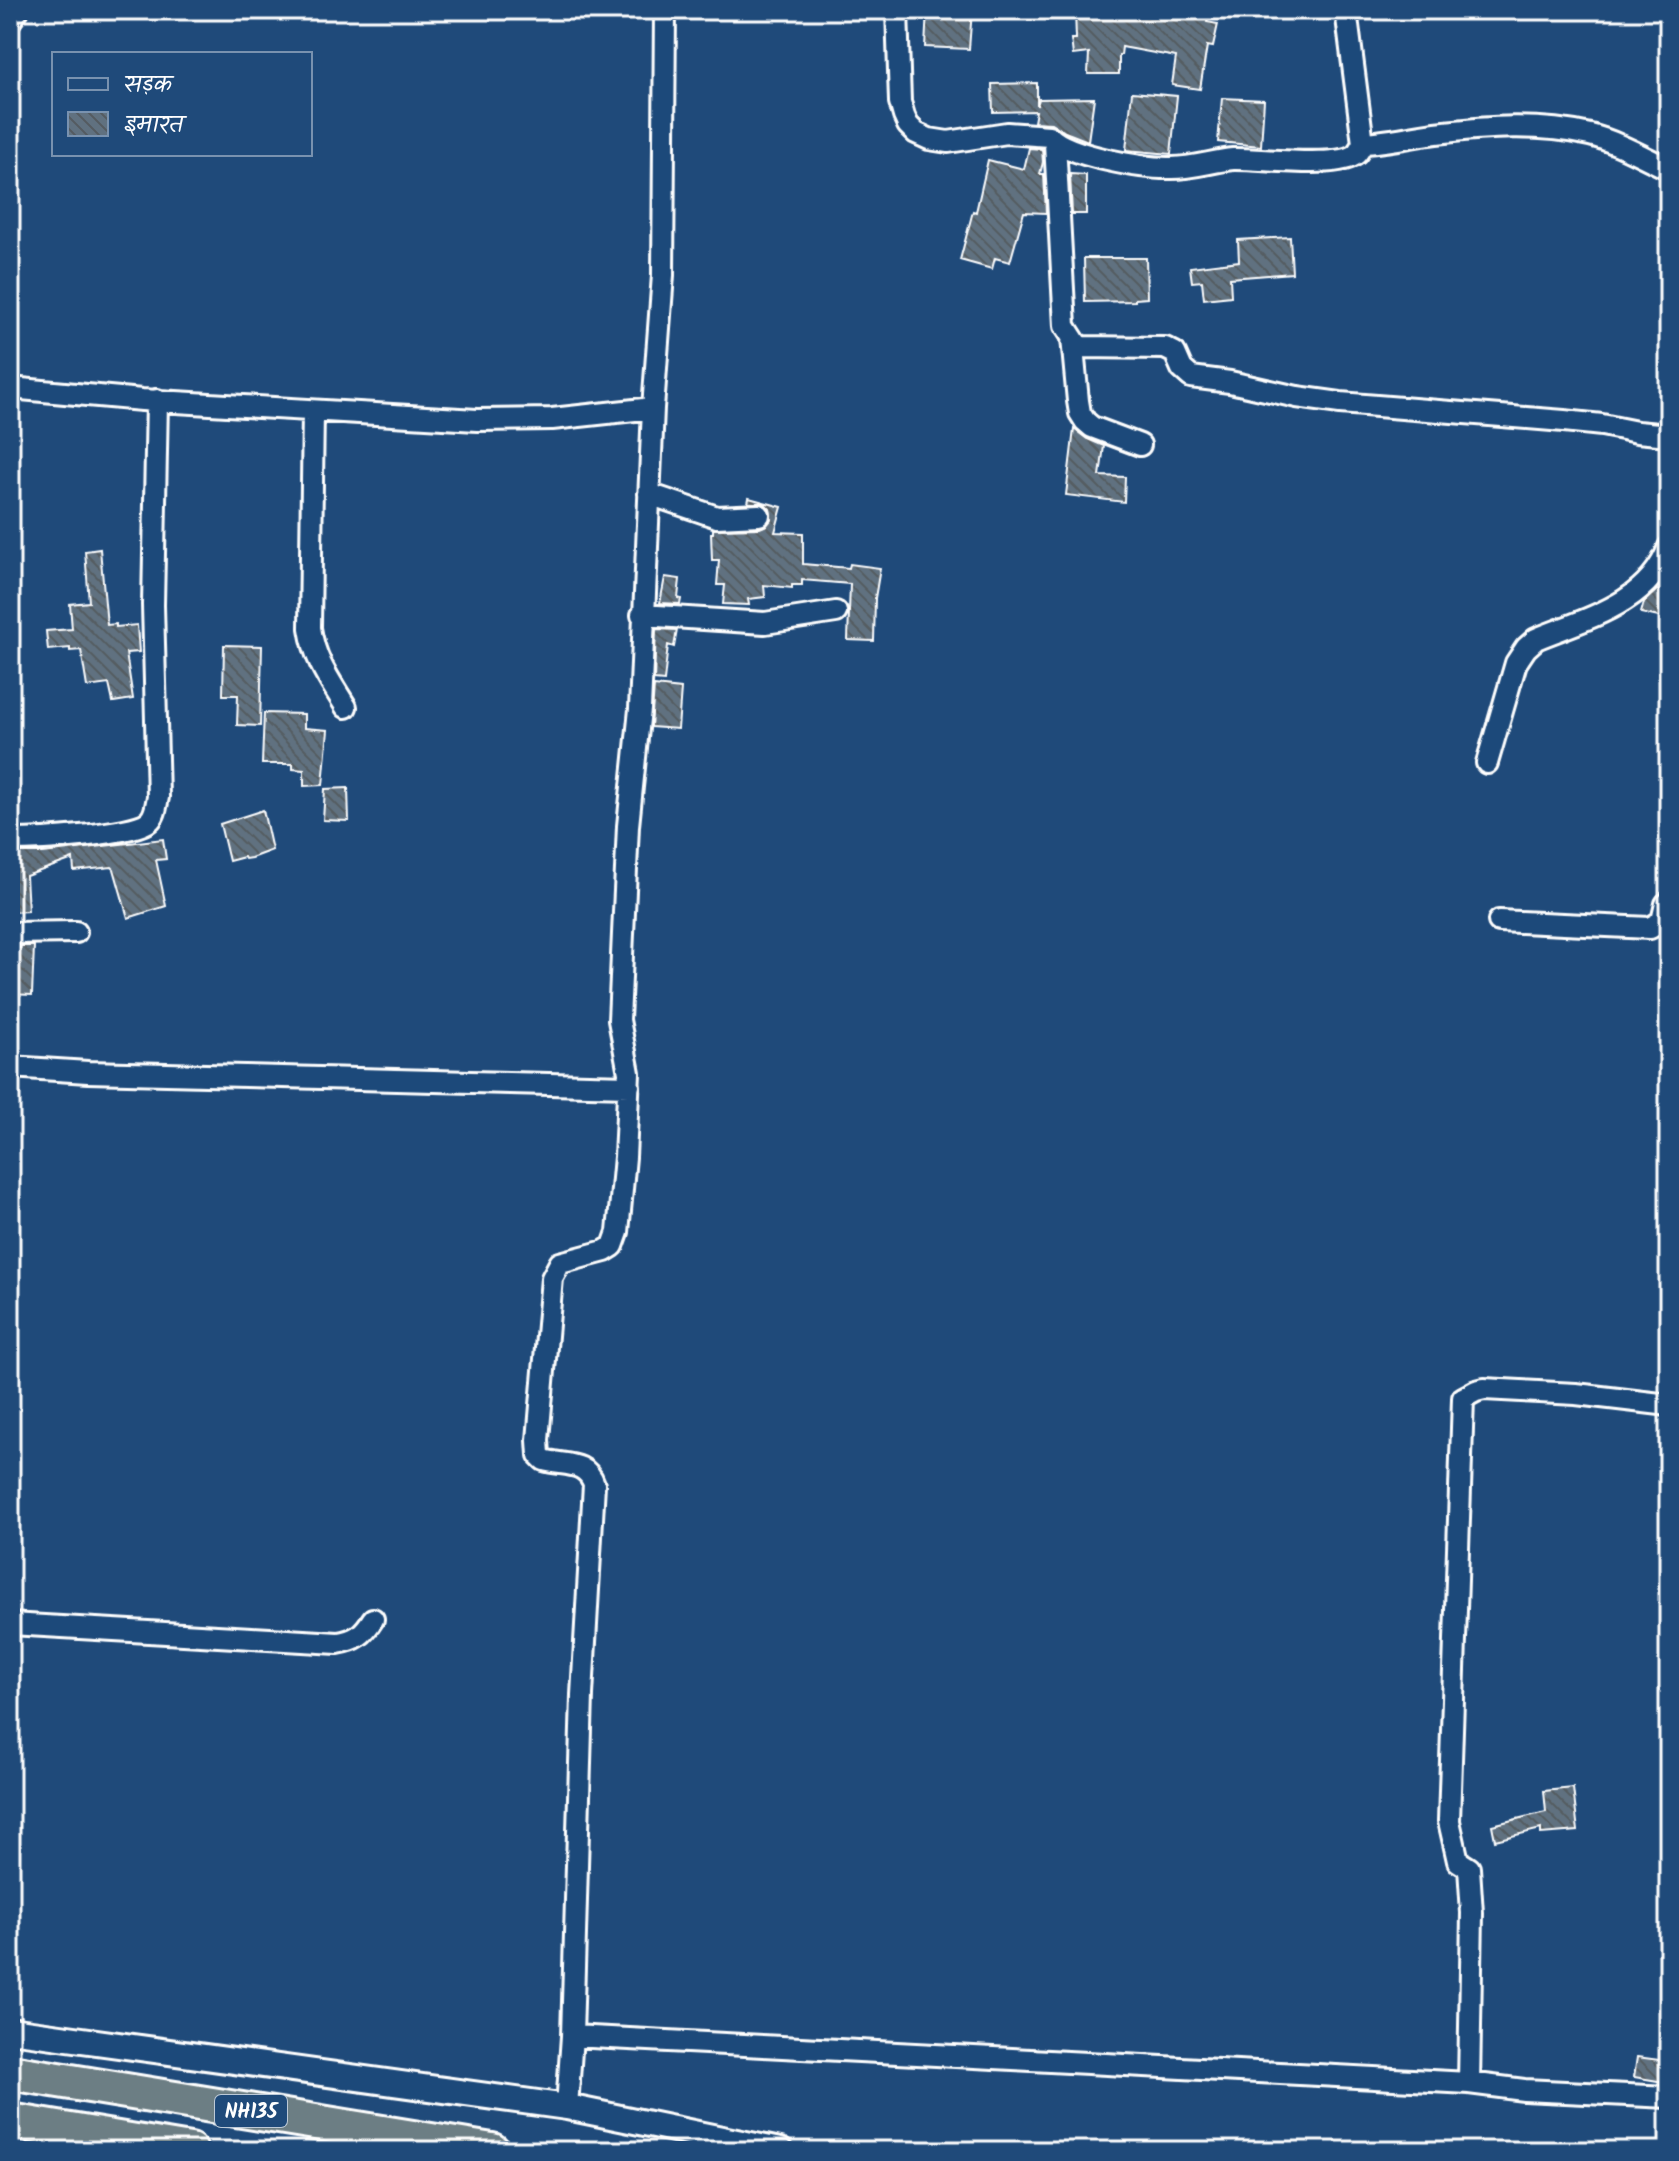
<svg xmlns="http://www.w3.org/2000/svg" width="1679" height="2161" font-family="Kalam,'Playpen Sans Deva',sans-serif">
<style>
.building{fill:url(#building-back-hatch);stroke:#fff;stroke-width:2}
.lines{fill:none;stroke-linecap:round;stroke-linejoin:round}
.minor-casing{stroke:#fff;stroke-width:26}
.tertiary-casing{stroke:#fff;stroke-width:30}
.trunk-casing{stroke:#fff;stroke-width:40}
.minor{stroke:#1f4a7a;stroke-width:20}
.tertiary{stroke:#1f4a7a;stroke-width:24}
.trunk{stroke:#6c7e84;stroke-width:34}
.labels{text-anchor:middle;stroke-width:6;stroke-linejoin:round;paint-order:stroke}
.shield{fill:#1f4a7a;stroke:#bcc9d7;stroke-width:2}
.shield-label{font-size:20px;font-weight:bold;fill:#fff}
</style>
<defs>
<pattern id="building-back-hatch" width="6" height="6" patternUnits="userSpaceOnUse" patternTransform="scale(2)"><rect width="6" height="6" fill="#607180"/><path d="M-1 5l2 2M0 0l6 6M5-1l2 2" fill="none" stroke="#545b61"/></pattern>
</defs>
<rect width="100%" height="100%" fill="#1f4a7a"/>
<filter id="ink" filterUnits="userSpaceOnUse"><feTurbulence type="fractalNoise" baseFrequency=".0125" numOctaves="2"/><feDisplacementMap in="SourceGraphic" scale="16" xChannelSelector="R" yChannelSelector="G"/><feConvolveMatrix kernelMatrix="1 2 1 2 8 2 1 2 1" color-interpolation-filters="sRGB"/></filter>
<g filter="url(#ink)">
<path class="building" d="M 927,10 L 972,10 L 969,49 L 925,47 Z
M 1075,10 L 1209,11 L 1207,22 L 1218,24 L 1213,47 L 1207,46 L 1200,89 L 1172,85 L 1176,57 L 1122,47 L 1121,55 L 1119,55 L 1119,74 L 1088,74 L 1089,53 L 1073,55 L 1071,39 L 1076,39 Z
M 1037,83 L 1037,106 L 1039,99 L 1094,98 L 1088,141 L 1065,132 L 1051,123 L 1034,122 L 1036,111 L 993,112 L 992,84 Z
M 1132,92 L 1177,96 L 1171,154 L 1126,150 Z
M 1222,98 L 1264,100 L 1261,146 L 1218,142 Z
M 1029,148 L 1042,149 L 1043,162 L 1040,174 L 1044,174 L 1046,213 L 1024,212 L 1010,262 L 995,258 L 992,269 L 960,260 L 973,211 L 976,212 L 988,160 L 1024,169 Z
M 1070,174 L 1086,175 L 1086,214 L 1072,214 Z
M 1290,237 L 1292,273 L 1230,278 L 1231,296 L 1204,299 L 1202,281 L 1192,282 L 1190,267 L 1239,261 L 1238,240 Z
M 1084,258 L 1146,258 L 1147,298 L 1135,299 L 1135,301 L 1085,302 Z
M 1074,429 L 1087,439 L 1104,446 L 1100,476 L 1125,477 L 1124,502 L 1066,495 Z
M 749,498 L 782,507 L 775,532 L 803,533 L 803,564 L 849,568 L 850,564 L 880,568 L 875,598 L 874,641 L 848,640 L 850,584 L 802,580 L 802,585 L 792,585 L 792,588 L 764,585 L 765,597 L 748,599 L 749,605 L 723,604 L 725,585 L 717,585 L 719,560 L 712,560 L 711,533 L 713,533 L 713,529 L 760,528 L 767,525 L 771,520 L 770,509 L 764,503 L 748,503 Z
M 100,549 L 107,625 L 116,624 L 116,627 L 137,625 L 139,652 L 126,653 L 133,699 L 113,702 L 109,684 L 87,687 L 81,650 L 70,651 L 70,648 L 48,650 L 46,631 L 72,629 L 70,604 L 89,602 L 85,551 Z
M 665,577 L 680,579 L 678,598 L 681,599 L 680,604 L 660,603 Z
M 1657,590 L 1669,593 L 1663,618 L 1641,613 L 1644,602 Z
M 656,629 L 677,630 L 674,647 L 668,645 L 664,681 L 654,680 Z
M 224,645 L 262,646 L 260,726 L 237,725 L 238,695 L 223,695 Z
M 654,686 L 681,689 L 678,729 L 651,727 Z
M 264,713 L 304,714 L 304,728 L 328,730 L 323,785 L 304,786 L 304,770 L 293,769 L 293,764 L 262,764 Z
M 348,788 L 349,821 L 323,820 L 325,789 Z
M 263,810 L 272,850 L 251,858 L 245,859 L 244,857 L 229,861 L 220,824 Z
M 163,839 L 166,859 L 156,860 L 166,906 L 128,918 L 114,869 L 112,867 L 74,871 L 73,859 L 26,876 L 28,911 L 10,912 L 10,853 L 43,853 Z
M 20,946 L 34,946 L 32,995 L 10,994 L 10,948 L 20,948 Z
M 1573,1788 L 1578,1831 L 1541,1834 L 1541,1829 L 1495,1840 L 1492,1825 L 1546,1812 L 1544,1791 Z
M 1637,2057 L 1667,2061 L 1664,2082 L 1634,2077 Z"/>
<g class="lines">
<defs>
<path id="minor" d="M 897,10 L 900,102 L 904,116 L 908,125 L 916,133 L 929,139 L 948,142 L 1007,133 L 1049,136 C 1067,156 1145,169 1172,168 C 1193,168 1213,161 1233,159 C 1259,158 1339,169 1356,154 C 1359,151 1361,147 1363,143 C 1388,142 1411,136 1436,133 C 1487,127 1539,123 1590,135 C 1618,142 1643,157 1669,169
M 1346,10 L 1363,143
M 10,21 L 18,10
M 1055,143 L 1065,326 L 1076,343 L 1081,347 L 1165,348 L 1175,353 L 1182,369 L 1191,377 L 1230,382 L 1297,397 L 1340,403 L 1564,421 L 1602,425 L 1637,432 L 1669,435
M 1072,338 L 1078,401 L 1080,413 L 1085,421 L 1092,427 L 1140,445
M 10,388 L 142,400 L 477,420 L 552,419 L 653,408
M 313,411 L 310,628 C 315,661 329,679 346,707
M 649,494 L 717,517 L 759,515
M 642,615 L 765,623 L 836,612
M 1487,763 L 1516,663 L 1526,648 L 1536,639 C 1587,618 1648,604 1669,547
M 10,840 C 35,840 134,835 149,821 C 156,815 156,805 158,797 L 153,605 L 157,400
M 1499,921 L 1650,928 L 1662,921 L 1666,904 L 1669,902
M 10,933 L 76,932
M 10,1067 L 88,1072 L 629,1086
M 10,1624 L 338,1643 C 356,1640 363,1635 373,1619
M 572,2036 L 582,1695 L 594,1484 C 586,1460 564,1466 544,1460 L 539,1455 L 538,1440 L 552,1278 L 560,1263 L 605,1251 L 613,1246 L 618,1232 L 625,1157 L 629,1073 L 619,1020 L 628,826 L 640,709 L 653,408 L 663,275 L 665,10
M 1469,2083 L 1472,1913 L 1469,1868 L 1458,1861 L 1449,1821 L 1463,1398 L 1476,1391 L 1484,1389 L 1576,1394 L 1669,1405
M 567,2107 L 572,2036 L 1469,2083 L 1524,2090 L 1669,2097"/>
<path id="tertiary" d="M 10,2030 L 567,2107 L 780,2151"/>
<path id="trunk" d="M 10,2072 L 492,2151
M 10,2121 L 190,2151"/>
</defs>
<use href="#minor" class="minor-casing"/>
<use href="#tertiary" class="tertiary-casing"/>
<use href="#trunk" class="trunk-casing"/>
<use href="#minor" class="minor"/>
<use href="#tertiary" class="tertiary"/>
<use href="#trunk" class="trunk"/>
</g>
</g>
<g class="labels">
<rect class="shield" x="215" y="2095" width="72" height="32" rx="6"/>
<g class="shield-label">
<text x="251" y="2118">NH135</text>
</g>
</g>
<rect width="1679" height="2161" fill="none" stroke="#1f4a7a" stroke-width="40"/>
<rect x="20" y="20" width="1639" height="2121" fill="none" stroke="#fff" stroke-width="3" filter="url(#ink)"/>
<rect x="52" y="52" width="260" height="104" fill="#1f4a7a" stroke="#7992af" stroke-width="2"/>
<rect x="68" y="78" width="40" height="12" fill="#1f4a7a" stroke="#7992af" stroke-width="2"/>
<text x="124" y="92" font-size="24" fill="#ffffff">सड़क</text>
<rect x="68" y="112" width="40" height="24" fill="url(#building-back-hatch)" stroke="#7992af" stroke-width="2"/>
<text x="124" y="132" font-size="24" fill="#ffffff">इमारत</text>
</svg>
